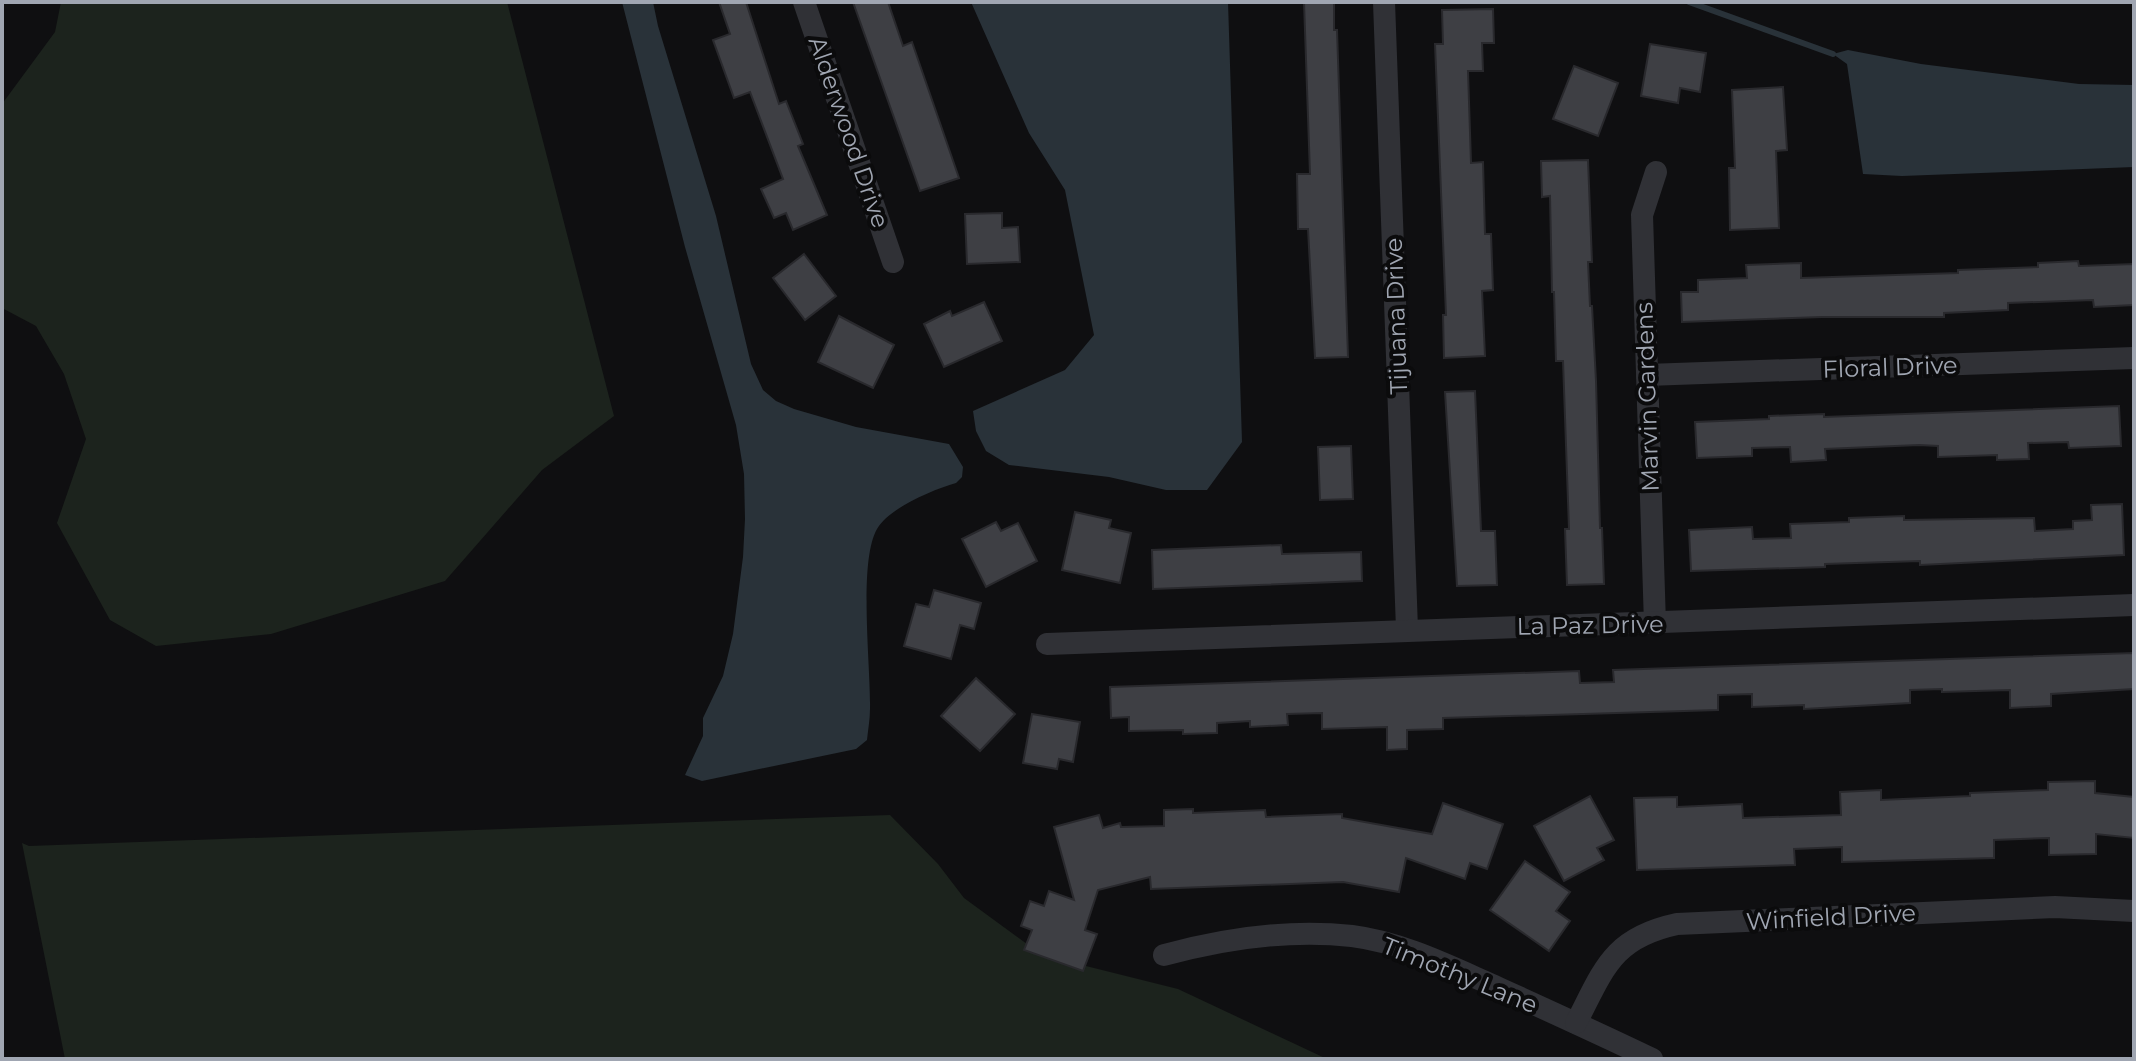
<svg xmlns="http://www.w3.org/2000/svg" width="2136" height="1061" font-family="Montserrat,sans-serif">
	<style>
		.green { fill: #1c231d }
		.water { fill: #293239 }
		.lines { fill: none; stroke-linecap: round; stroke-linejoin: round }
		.stream { stroke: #293239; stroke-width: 6 }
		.building { fill: #3e3f44; stroke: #29292d; stroke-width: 2 }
		.street { stroke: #303136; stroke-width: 22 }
		.labels { text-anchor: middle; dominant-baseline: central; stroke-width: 8; stroke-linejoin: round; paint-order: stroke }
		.street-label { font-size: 24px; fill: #a0a6b2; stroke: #0b0b0c }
	</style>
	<rect width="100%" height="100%" fill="#0f0f11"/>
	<g class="green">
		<path d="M 61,2 L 507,2 L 614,416 L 542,470 L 445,581 L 271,634 L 156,646 L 110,620 L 57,523 L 86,439 L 64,374 L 36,326 L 2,308 L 2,104 L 55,32 Z"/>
		<path d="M 890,815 L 938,864 L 964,898 L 1042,955 L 1178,989 L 1327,1059 L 65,1059 L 22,843 L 29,846 Z"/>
	</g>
	<g class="water">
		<path d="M 622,2 L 653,2 L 658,26 L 716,216 L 751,364 L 763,390 L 776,401 L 794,409 L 856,427 L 949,444 L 963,467 L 962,477 L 956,483 C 932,490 889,508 877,529 C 858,562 871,668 870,709 C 870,719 868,730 867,740 L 856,749 L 702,781 L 685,775 L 703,736 L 703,718 L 723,676 L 733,634 L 743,557 L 745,519 L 744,474 L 736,425 L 685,247 Z"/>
		<path d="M 971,2 L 1228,2 L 1242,442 L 1207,490 L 1166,490 L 1109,477 L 1009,465 L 986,451 L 976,431 L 973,411 L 1065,370 L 1094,335 L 1065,190 L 1029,133 Z"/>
		<path d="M 1848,50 L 1921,64 L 2079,84 L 2134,85 L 2134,167 L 1902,176 L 1863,174 L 1847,64 L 1833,54 Z"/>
	</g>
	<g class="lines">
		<path class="stream" d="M 1689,2 L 1833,54"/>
	</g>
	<g class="building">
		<path d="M 719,2 L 746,2 L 779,104 L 786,101 L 803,144 L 798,146 L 827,215 L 793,230 L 786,213 L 774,218 L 761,189 L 783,179 L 750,92 L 734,98 L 713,40 L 730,34 Z"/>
		<path d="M 853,2 L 888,2 L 903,46 L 912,42 L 959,178 L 920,191 Z"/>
		<path d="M 1304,2 L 1334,2 L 1334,30 L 1337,30 L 1348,357 L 1315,358 L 1308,229 L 1298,229 L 1297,174 L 1310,174 Z"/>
		<path d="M 1493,9 L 1494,43 L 1482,43 L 1483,71 L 1468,71 L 1471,163 L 1483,162 L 1485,234 L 1491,234 L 1493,290 L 1482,291 L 1485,356 L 1444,358 L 1443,315 L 1446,315 L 1435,44 L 1443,44 L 1442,10 Z"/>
		<path d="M 1650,44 L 1706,53 L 1700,92 L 1680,88 L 1678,103 L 1641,96 Z"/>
		<path d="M 1574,66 L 1618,83 L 1598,136 L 1553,119 Z"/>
		<path d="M 1783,87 L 1787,150 L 1776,151 L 1779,228 L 1730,230 L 1729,168 L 1735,168 L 1732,90 Z"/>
		<path d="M 1588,160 L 1592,262 L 1588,262 L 1590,306 L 1592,306 L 1596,381 L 1600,528 L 1602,528 L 1604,584 L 1567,585 L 1565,529 L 1569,529 L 1563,361 L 1556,361 L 1554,292 L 1552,292 L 1550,196 L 1542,197 L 1541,161 Z"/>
		<path d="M 1002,213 L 1002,228 L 1018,227 L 1020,262 L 967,264 L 965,214 Z"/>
		<path d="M 804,254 L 836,296 L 805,320 L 773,278 Z"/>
		<path d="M 2078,261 L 2079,266 L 2134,264 L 2134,305 L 2094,307 L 2093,300 L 2008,303 L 2008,310 L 1944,313 L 1944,317 L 1822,317 L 1682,322 L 1681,292 L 1698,292 L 1698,280 L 1747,278 L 1746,265 L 1801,263 L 1801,278 L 1958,273 L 1958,270 L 2038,267 L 2038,263 Z"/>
		<path d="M 984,302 L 1002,341 L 944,367 L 924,324 L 950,311 L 952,316 Z"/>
		<path d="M 839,316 L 894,345 L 873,388 L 818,362 Z"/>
		<path d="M 1475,391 L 1481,531 L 1495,531 L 1497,585 L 1457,586 L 1445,392 Z"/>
		<path d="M 2119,406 L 2121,446 L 2069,448 L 2068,442 L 2028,443 L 2029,459 L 1997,460 L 1997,455 L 1938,457 L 1938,446 L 1919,445 L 1825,449 L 1826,460 L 1791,462 L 1790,447 L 1752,448 L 1752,456 L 1697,458 L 1695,422 L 1769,419 L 1769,416 L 1824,414 L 1824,417 Z"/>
		<path d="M 1351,446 L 1353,499 L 1320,500 L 1318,447 Z"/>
		<path d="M 2122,504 L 2124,555 L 1920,565 L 1920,561 L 1825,564 L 1825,567 L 1691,571 L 1689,530 L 1752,527 L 1753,539 L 1791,538 L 1790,524 L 1849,522 L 1849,518 L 1904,516 L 1904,520 L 2034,518 L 2035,531 L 2073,529 L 2073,521 L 2092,520 L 2091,505 Z"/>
		<path d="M 1075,512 L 1111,520 L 1109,528 L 1131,533 L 1120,583 L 1062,570 Z"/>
		<path d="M 996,522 L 1001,531 L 1018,523 L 1037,561 L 986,587 L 962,539 Z"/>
		<path d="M 1281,545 L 1282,554 L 1361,552 L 1362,581 L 1153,589 L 1152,550 Z"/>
		<path d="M 934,590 L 981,603 L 974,629 L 960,625 L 951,659 L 904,646 L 916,604 L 929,607 Z"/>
		<path d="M 2134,653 L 2134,689 L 2051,694 L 2051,706 L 2010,708 L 2010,690 L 1942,692 L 1942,689 L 1910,690 L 1910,703 L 1804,709 L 1804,705 L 1752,707 L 1752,694 L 1718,695 L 1718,710 L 1443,718 L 1443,729 L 1407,730 L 1407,749 L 1387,750 L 1387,727 L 1322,729 L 1322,713 L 1287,714 L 1288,725 L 1250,727 L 1250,721 L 1217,723 L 1217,733 L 1183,734 L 1183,730 L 1129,731 L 1129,717 L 1111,718 L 1110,687 L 1579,671 L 1580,683 L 1614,682 L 1613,670 Z"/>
		<path d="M 976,678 L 1015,714 L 980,751 L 941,716 Z"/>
		<path d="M 1032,714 L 1080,722 L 1073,762 L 1059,759 L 1057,769 L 1023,763 Z"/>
		<path d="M 2095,781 L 2095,793 L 2134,797 L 2134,838 L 2096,834 L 2096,854 L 2049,855 L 2049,838 L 1994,840 L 1994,858 L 1842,862 L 1842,847 L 1794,849 L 1795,865 L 1637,870 L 1634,798 L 1677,797 L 1677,807 L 1742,804 L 1743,818 L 1841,815 L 1840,792 L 1881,790 L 1881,800 L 1970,796 L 1970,793 L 2048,790 L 2048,782 Z"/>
		<path d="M 1590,796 L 1614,840 L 1597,848 L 1604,860 L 1564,881 L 1534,826 Z"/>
		<path d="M 1443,803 L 1503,824 L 1487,869 L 1470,863 L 1465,879 L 1406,858 L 1399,892 L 1343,882 L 1151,889 L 1150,877 L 1098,890 L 1085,930 L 1097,934 L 1083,971 L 1024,950 L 1032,930 L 1021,926 L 1030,901 L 1044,906 L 1049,891 L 1074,900 L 1054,827 L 1099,815 L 1103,828 L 1120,823 L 1121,827 L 1164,826 L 1164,810 L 1193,809 L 1193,813 L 1265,810 L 1266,817 L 1342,814 L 1342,818 L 1432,834 Z"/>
		<path d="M 1525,861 L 1570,892 L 1556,911 L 1570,921 L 1549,951 L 1490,910 Z"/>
	</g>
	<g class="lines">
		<g class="street">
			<path d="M 804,2 L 893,262"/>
			<path d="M 1384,2 L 1407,629"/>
			<path d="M 1647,375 L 2134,358"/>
			<path d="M 1655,624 L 1642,215 L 1656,172"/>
			<path d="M 1047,644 L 2134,605"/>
			<path d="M 1164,955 C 1223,939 1290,929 1352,936 C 1400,942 1447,965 1490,984 C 1545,1009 1598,1033 1652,1059"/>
			<path d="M 1576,1023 C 1604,969 1612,938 1677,924 L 2055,907 L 2134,911"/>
		</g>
	</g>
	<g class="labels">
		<g class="street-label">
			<text transform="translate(849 132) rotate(71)">Alderwood Drive</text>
			<text transform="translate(1396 316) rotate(-92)">Tijuana Drive</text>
			<text transform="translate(1890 367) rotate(-2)">Floral Drive</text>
			<text transform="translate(1647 397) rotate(-92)">Marvin Gardens</text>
			<text transform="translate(1590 625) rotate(-1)">La Paz Drive</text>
			<text transform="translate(1831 917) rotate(-3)">Winfield Drive</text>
			<text transform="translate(1460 975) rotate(22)">Timothy Lane</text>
		</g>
	</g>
	<rect width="2136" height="1061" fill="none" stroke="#a0a6b2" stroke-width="8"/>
</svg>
